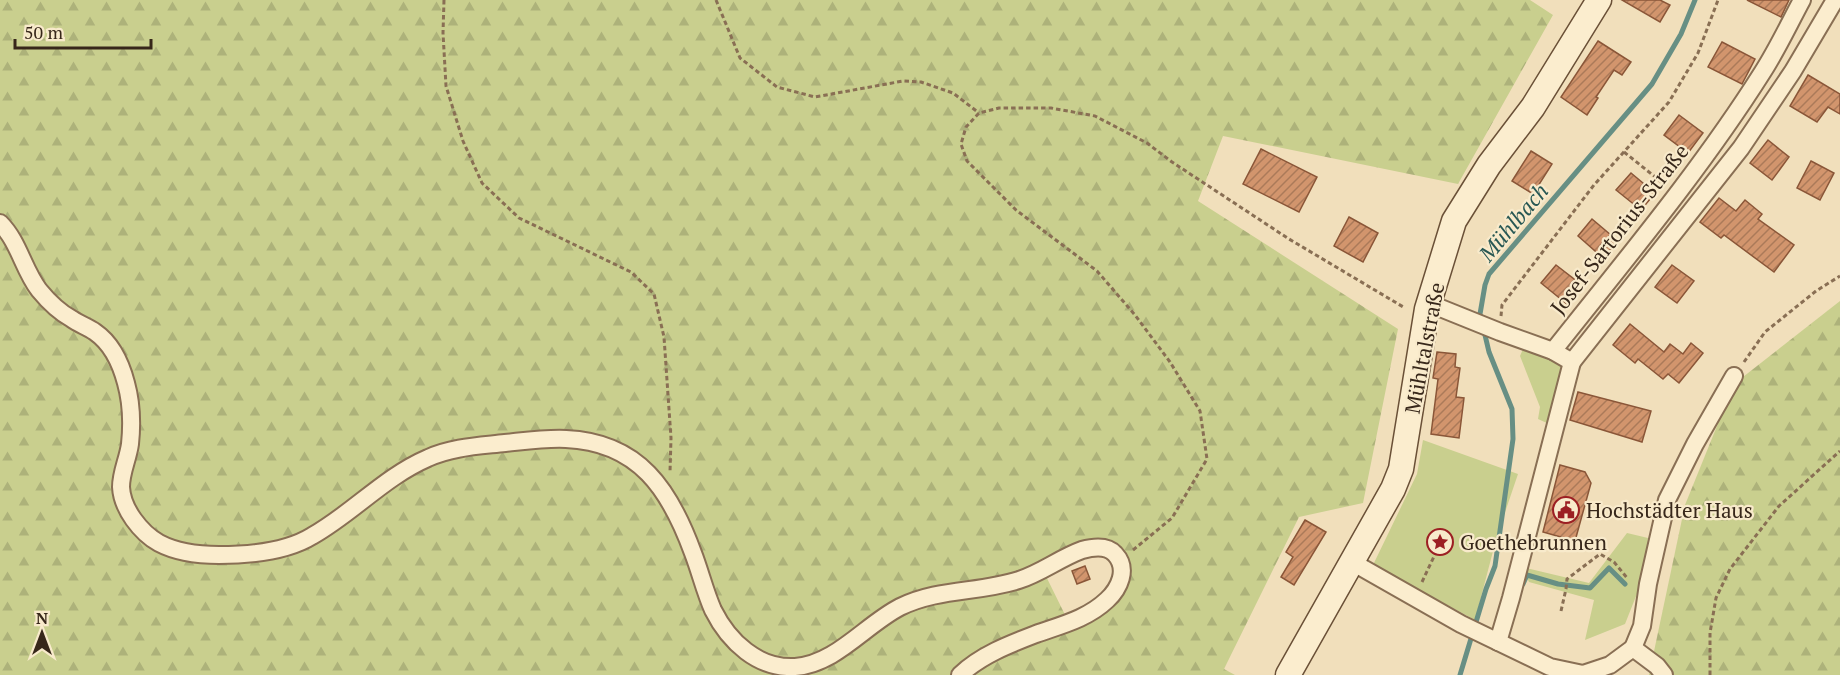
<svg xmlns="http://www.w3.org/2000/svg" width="1840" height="675" font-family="'PT Serif',serif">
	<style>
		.green { fill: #c9cf8e }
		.forest { fill: url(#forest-firs); fill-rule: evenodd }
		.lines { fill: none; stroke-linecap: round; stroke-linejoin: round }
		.stream { stroke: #678f84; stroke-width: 5 }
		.building { fill: url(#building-hatch); stroke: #8a5638; stroke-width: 1.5 }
		.street-casing { stroke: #896f54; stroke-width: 20 }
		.secondary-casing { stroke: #6a5037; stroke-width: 27 }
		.path { stroke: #896f54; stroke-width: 3; stroke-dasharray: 4.5 3; stroke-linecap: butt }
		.street { stroke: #fbedce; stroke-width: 16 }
		.secondary { stroke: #fbedce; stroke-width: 24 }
		.labels { text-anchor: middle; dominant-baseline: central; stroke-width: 4.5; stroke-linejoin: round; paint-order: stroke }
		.street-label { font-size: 21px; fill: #37271a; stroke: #f8eacb }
		.poi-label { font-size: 21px; fill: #37271a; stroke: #f8eacb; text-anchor: start }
		.water-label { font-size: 22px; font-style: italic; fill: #285854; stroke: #f8eacb }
	</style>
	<defs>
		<pattern id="forest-firs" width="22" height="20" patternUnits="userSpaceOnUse" patternTransform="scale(1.5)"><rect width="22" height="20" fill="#c9cf8e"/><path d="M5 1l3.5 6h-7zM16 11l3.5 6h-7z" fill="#adb27a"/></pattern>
		<pattern id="building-hatch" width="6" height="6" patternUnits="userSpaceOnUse" patternTransform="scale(1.5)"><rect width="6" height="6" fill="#d2956d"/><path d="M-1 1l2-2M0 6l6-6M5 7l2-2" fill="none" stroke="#ab7a59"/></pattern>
	</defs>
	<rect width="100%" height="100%" fill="#f1dfbb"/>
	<g class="green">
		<path d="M 1523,349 L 1560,361 L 1566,368 L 1549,424 L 1538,419 L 1540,407 L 1520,356 Z"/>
		<path d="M 1423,440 L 1518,474 L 1497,536 L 1475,620 L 1373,565 L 1417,474 Z"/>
		<path d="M 1627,533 L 1648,538 L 1644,576 L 1625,624 L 1585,640 L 1594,600 L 1529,582 L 1522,567 L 1589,583 Z"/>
	</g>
	<g class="forest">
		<path d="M 0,0 L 1530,0 L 1553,15 L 1458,184 L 1223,136 L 1198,201 L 1398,329 L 1363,503 L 1299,517 L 1224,669 L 1235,675 L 0,675 ZM 1103,539 C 1116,542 1126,550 1129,563 C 1137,599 1099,617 1072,629 L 1039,562 L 1080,542 Z"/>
		<path d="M 1840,301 L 1840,675 L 1649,675 L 1685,505 L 1734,384 Z"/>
	</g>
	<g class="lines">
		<g class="stream">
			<path d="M 1523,584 L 1527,575 L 1558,584 L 1590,588 L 1609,568 L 1625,584"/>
			<path d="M 1460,675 L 1486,589 L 1495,566 L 1513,439 L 1512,409 L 1489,352 L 1480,314 L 1485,285 L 1489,274 L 1652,84 L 1681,34 L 1695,0"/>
		</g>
	</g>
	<g class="building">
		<path d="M 1622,0 L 1660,0 L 1670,5 L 1660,22 Z"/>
		<path d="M 1747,0 L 1789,0 L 1781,17 Z"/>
		<path d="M 1598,41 L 1631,62 L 1622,75 L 1614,70 L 1596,97 L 1598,98 L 1587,115 L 1561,97 Z"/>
		<path d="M 1722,42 L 1755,59 L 1742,84 L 1708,67 Z"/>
		<path d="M 1808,75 L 1840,94 L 1840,114 L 1828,107 L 1817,122 L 1790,106 Z"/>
		<path d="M 1679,115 L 1703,133 L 1688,153 L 1664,135 Z"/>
		<path d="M 1768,140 L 1789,157 L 1772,180 L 1750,163 Z"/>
		<path d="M 1261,149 L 1317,177 L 1299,212 L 1243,184 Z"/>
		<path d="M 1531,151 L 1552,164 L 1533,194 L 1512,181 Z"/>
		<path d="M 1811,161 L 1834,173 L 1820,200 L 1797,188 Z"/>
		<path d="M 1631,173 L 1655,193 L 1641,210 L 1616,190 Z"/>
		<path d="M 1719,198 L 1736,211 L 1745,200 L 1762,214 L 1758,219 L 1794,245 L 1774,272 L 1724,235 L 1721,238 L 1700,222 Z"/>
		<path d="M 1349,217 L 1378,233 L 1363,262 L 1334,246 Z"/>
		<path d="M 1592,219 L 1618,241 L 1603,258 L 1578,236 Z"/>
		<path d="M 1556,265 L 1583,286 L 1568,305 L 1541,283 Z"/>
		<path d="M 1672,265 L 1694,281 L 1677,303 L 1655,287 Z"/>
		<path d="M 1630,324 L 1664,352 L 1670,344 L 1683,354 L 1691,343 L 1703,353 L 1679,383 L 1668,374 L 1663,379 L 1638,359 L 1635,363 L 1613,345 Z"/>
		<path d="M 1437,352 L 1456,354 L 1455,367 L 1460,368 L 1456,397 L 1464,398 L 1459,438 L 1431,434 L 1438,379 L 1433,378 Z"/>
		<path d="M 1578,392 L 1651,411 L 1642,442 L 1570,420 Z"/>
		<path d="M 1560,465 L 1585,472 L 1591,483 L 1575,541 L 1543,532 Z"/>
		<path d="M 1305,520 L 1326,532 L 1294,585 L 1281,577 L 1293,557 L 1286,552 Z"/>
		<path d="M 1085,566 L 1090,579 L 1077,584 L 1072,571 Z"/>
	</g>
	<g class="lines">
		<defs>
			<g id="street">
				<path d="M 0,223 C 19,242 23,269 39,290 C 48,301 59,312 72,319 C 79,324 88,327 95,332 C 111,343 121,364 126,383 C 131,401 132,425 130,444 C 128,459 121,472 121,487 C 122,509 141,533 159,543 C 176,552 199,555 219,555 C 249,555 286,552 312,536 C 353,513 384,477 428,458 C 452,447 479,446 505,443 C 525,441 546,438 566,439 C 639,442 670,490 693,553 C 700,571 705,592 713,610 C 729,642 758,669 795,667 C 836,664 865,625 900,607 C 939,588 979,593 1019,580 C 1041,573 1060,558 1082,550 C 1093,547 1107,545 1115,554 C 1129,569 1119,589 1107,600 C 1087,619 1061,625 1036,634 C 1010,644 981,655 960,675"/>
				<path d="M 1428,303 L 1500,332 L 1553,351 L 1572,362 L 1511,598 L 1498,642"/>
				<path d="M 1553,351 C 1625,260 1700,171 1762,73 C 1777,50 1789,24 1802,0"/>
				<path d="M 1572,362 L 1741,148 L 1793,71 L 1835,0"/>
				<path d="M 1352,562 L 1461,624 L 1550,667 L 1583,674 L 1610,665 L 1633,648 L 1657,666 L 1664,675"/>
				<path d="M 1633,648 L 1642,626 L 1648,584 L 1667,500 L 1695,444 L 1734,376"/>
			</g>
			<path id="secondary" d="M 1288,675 L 1393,489 L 1401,469 L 1427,309 L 1454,221 L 1489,165 L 1533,107 L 1599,0"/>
		</defs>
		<use href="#street" class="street-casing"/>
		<use href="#secondary" class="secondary-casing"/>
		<g class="path">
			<path d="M 444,0 L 443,33 L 446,86 L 463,141 L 482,183 L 519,218 L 631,272 L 654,294 L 664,337 L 671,438 L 670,472"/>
			<path d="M 716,0 L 740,58 L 777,87 L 815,97 L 903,81 L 921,82 L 953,93 L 979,113"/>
			<path d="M 1624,152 L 1664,184"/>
			<path d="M 1501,316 L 1502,305 L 1594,185 L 1669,102 L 1698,53 L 1718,0"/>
			<path d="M 1744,362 L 1765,332 L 1816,291 L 1840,276"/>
			<path d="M 1133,550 L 1172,518 L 1207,459 L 1200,411 L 1170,362 L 1135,315 L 1097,271 L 1016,210 L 967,161 L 961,144 L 966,127 L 979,113 L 999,108 L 1051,108 L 1095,116 L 1147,143 L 1172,162 L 1289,239 L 1405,308"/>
			<path d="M 1422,582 L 1437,550"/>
			<path d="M 1561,611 L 1566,589 L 1567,579 L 1600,554 L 1614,562 L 1628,579"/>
			<path d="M 1710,675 L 1710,633 L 1716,598 L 1730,569 L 1779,506 L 1840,451"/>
		</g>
		<use href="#street" class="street"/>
		<use href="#secondary" class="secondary"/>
	</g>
	<defs>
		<symbol id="civic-ring" viewBox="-11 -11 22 22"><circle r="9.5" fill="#f8eacb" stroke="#9c1f23" stroke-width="1.5"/><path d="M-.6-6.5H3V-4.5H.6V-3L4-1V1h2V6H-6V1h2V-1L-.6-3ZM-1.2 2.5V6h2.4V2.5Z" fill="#9c1f23"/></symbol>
		<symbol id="sight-ring" viewBox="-11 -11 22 22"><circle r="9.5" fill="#f8eacb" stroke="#9c1f23" stroke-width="1.5"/><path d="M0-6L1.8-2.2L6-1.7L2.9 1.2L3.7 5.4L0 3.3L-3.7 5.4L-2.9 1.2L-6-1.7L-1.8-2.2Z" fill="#9c1f23"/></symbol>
	</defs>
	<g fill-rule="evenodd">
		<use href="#civic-ring" x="1551" y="495" width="30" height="30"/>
		<use href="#sight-ring" x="1425" y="527" width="30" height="30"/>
	</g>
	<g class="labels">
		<g class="street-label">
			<text transform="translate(1619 229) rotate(-52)">Josef-Sartorius-Straße</text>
			<text transform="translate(1424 348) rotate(-79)">Mühltalstraße</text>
		</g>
		<g class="poi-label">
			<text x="1586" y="510">Hochstädter Haus</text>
			<text x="1460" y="542">Goethebrunnen</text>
		</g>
		<g class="water-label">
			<text transform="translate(1513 222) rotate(-50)">Mühlbach</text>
		</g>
	</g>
	<g transform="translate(42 633)" stroke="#f8eacb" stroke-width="4.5" paint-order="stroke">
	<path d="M0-4.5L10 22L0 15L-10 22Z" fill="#37271a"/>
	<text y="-9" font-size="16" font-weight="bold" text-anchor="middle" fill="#37271a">N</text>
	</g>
	<path d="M15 39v9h136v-9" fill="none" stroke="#37271a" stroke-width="3"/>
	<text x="24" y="39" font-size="18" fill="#37271a" stroke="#f8eacb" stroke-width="4.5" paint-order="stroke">50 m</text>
</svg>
